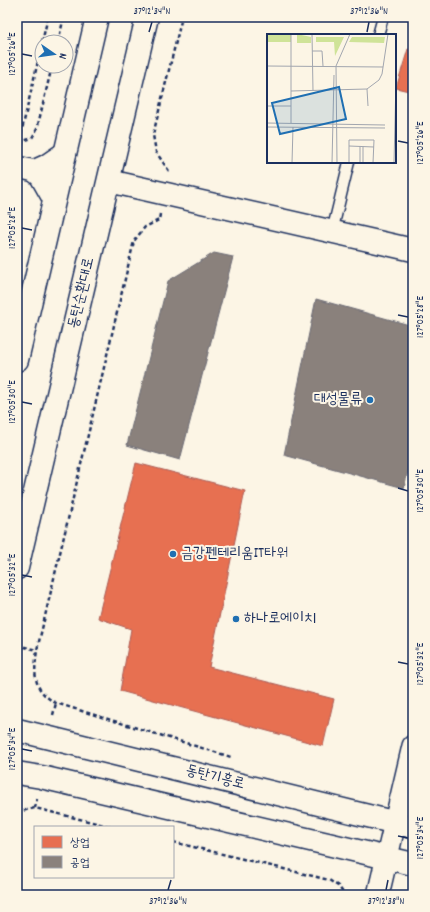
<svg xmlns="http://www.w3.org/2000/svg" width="430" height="912" font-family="Dekko,'Poor Story',sans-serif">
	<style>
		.shops { fill: #e76f51; stroke: #aa5c55 }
		.industry { fill: #8a817c; stroke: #696873 }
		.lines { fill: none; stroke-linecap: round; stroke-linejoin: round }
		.lane-casing { stroke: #1b2f5e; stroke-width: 13 }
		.street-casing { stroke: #1b2f5e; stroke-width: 24 }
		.secondary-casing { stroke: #1b2f5e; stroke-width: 25 }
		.primary-casing { stroke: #1b2f5e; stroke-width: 25 }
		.path { stroke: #1b2f5e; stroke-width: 2.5; stroke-dasharray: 4 3; stroke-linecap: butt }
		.lane { stroke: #fcf5e5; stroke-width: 10 }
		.street { stroke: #fcf5e5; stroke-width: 21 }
		.secondary { stroke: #fcf5e5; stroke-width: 22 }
		.primary { stroke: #fcf5e5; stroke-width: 22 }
		.ticks { fill: none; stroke: #1b2f5e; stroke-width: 1.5 }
		.poi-dot { fill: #1f6fb2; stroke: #fcf5e5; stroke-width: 1.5 }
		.labels { text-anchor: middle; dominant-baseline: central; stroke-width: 4; stroke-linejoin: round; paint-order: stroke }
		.street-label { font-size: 15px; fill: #1b2f5e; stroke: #fcf5e5 }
		.poi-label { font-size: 15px; fill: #1b2f5e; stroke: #fcf5e5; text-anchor: start }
		.inset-road { fill: none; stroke: #a2a6af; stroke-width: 1 }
		.view { fill: #1f6fb2; fill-opacity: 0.15; stroke: #1f6fb2; stroke-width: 2 }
		.inset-edge { fill: none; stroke: #1b2f5e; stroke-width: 2 }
		.neatline { fill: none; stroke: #1b2f5e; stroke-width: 1.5 }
		.ticks-label { font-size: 10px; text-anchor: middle; fill: #1b2f5e }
	</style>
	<rect width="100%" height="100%" fill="#fcf5e5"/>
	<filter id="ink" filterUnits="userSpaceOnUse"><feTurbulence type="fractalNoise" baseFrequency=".025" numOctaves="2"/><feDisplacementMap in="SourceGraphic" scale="8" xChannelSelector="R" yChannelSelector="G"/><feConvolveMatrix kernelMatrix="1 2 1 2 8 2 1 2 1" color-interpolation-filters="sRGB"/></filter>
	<g filter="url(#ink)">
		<g class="shops">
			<path d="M 408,49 L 413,50 L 413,92 L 396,88 Z"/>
			<path d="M 136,463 L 245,491 L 209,667 L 334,699 L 323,746 L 120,691 L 131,629 L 98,618 Z"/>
		</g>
		<g class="industry">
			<path d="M 214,253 L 233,257 L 180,460 L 127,445 L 168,281 Z"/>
			<path d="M 316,299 L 413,326 L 413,449 L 404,488 L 284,455 Z"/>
		</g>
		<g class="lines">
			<defs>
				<g id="lane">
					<path d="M 378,35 L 383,17"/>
					<path d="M 332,232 L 349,162"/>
				</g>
				<g id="street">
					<path d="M 17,167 L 35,171"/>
					<path d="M 378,895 L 413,746"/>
				</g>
				<g id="secondary">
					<path d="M 109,181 L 413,250"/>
					<path d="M 54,199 L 41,176 L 35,171 L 46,166 L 65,153"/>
					<path d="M 17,360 L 97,17"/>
					<path d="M 17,568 L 147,17"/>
				</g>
				<g id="primary">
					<path d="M 17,730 L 413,827"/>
					<path d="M 17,773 L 41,777 L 413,864"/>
				</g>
			</defs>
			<use href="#lane" class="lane-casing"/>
			<use href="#street" class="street-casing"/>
			<use href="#secondary" class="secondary-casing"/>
			<use href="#primary" class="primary-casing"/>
			<g class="path">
				<path d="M 42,42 L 48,17"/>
				<path d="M 58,42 L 64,17"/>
				<path d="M 23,141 L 21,134 L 42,44"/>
				<path d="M 22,145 L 23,141 L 32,138 L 37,129 L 52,66"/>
				<path d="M 169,171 L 156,152 L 153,135 L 182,17"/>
				<path d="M 160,214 L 159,220 L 145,227 L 134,241 L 37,650 C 34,674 32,690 56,703 L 231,757"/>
				<path d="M 17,645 L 37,650"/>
				<path d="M 53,715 L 56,703"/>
				<path d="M 35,808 L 37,799"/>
				<path d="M 17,812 L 35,808 L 112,827"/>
				<path d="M 173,842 L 329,880 L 338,886 L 345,895"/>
			</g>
			<use href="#lane" class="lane"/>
			<use href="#street" class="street"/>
			<use href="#secondary" class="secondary"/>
			<use href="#primary" class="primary"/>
		</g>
	</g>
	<path class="ticks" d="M 149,32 L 152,22M 367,32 L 369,22M 22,54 L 32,56M 398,141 L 408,143M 22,228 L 32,230M 398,315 L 408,317M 22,402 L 32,404M 398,488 L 408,491M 22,575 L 32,577M 398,662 L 408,664M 22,749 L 32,751M 398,836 L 408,838M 168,890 L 171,880M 386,890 L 388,880"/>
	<g class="poi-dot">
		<circle cx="370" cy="400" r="4"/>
		<circle cx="173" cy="554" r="4"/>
		<circle cx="236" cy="619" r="4"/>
	</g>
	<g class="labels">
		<g class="street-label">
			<text transform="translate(82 293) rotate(-77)">동탄순환대로</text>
			<text transform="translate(215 778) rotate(14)">동탄기흥로</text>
		</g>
		<g class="poi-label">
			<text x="362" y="400" text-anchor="end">대성물류</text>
			<text x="181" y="554">금강펜테리움IT타워</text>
			<text x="244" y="619">하나로에이치</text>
		</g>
	</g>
	<g transform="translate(267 34)">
		<rect width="129" height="129" fill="#fcf5e5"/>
		<path d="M 0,0 L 24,0 L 24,8 L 0,8 ZM 30,0 L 44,3 L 44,9 L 30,9 ZM 49,3 L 77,3 L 68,22 L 67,8 L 49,8 ZM 85,3 L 118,3 L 117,9 L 82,8 Z" fill="#cfe398"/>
		<path class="inset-road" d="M 24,0 L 24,89M 45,0 L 46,57M 45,17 L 55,17 L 56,32M 0,32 L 116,33M 100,55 L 101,72M 24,57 L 100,55 L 112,46 L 115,40 L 121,0M 0,72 L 24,72M 0,89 L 118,91M 0,93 L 118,94M 82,112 L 107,113M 93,112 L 93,129M 25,129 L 26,93M 65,129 L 67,41M 70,129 L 69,32 L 83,0M 82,129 L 82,106 L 107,106 L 106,129M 96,129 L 96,112M 127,129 L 129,46"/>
		<path class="view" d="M 72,53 L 79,85 L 13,100 L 5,69 Z"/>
		<rect width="129" height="129" class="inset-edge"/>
	</g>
	<rect width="430" height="912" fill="none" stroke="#fcf5e5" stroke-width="44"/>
	<rect x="34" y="826" width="140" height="52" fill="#fcf5e5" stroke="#a2a6af"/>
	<rect x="42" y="836" width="20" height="12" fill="#e76f51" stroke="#a2a6af"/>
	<text x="70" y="846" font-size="12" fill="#1b2f5e">상업</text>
	<rect x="42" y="856" width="20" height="12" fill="#8a817c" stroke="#a2a6af"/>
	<text x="70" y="866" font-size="12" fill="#1b2f5e">공업</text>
	<g transform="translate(54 54) rotate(103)"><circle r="19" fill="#fcf5e5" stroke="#a2a6af"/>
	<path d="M0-3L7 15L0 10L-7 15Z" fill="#1f6fb2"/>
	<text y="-6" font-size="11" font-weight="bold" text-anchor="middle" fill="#1b2f5e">N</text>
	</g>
	<rect x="22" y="22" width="386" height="868" class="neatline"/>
	<g class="ticks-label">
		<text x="152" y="14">37°12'34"N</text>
		<text x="369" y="14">37°12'36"N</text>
		<text transform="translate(11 54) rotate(-90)" y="4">127°05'26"E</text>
		<text transform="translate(419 143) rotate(-90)" y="4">127°05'26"E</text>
		<text transform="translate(11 228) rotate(-90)" y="4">127°05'28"E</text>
		<text transform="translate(419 317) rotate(-90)" y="4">127°05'28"E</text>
		<text transform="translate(11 402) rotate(-90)" y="4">127°05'30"E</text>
		<text transform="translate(419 491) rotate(-90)" y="4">127°05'30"E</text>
		<text transform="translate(11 575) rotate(-90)" y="4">127°05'32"E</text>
		<text transform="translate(419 664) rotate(-90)" y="4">127°05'32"E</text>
		<text transform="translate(11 749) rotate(-90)" y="4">127°05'34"E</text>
		<text transform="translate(419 838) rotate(-90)" y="4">127°05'34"E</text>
		<text x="168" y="904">37°12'36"N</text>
		<text x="386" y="904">37°12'38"N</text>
	</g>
</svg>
